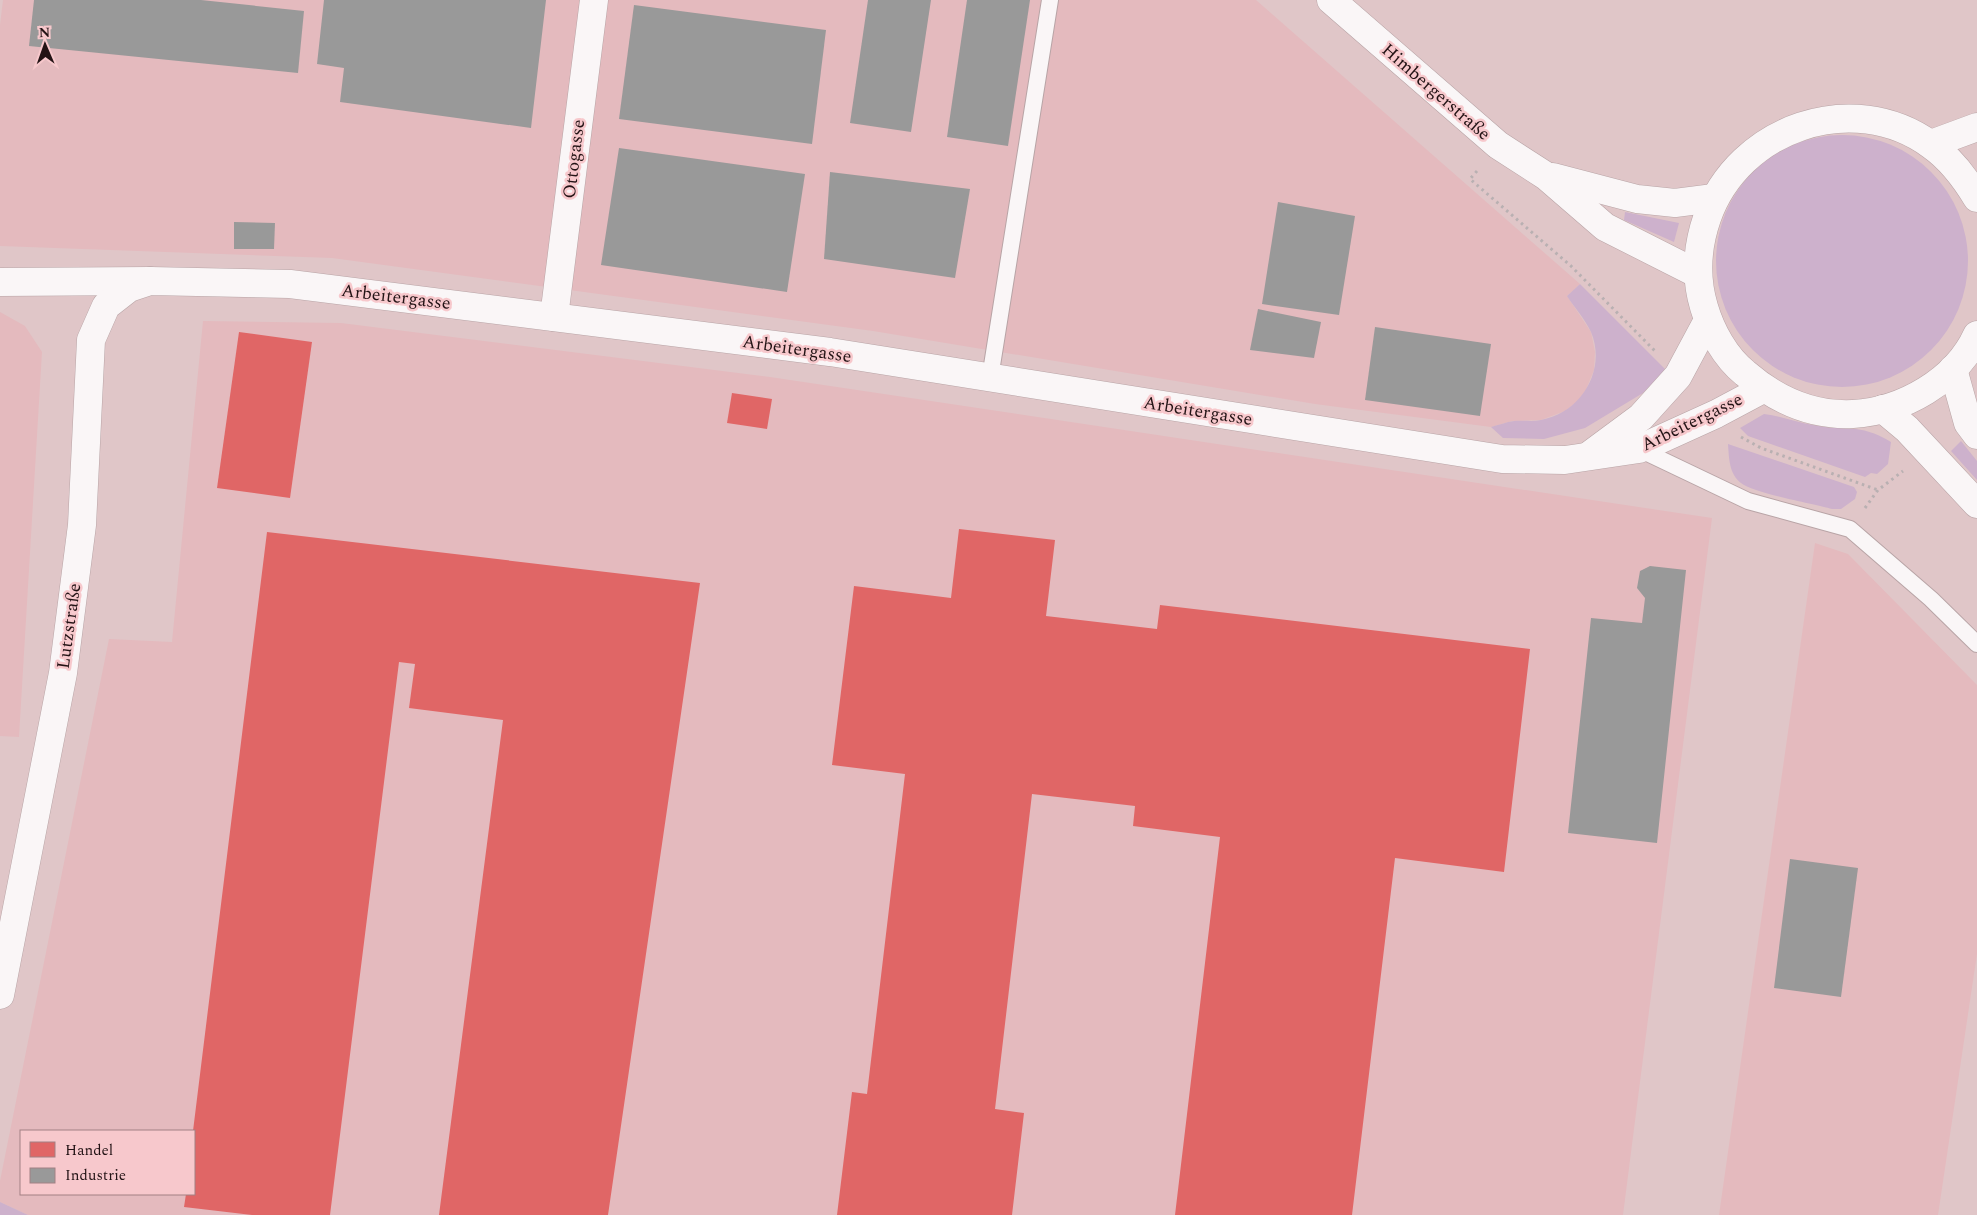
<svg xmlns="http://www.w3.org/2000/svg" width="1977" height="1215" font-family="Spectral,serif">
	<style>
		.built { fill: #e4babe; fill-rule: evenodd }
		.green { fill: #cdb1cc }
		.shops { fill: #e06666 }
		.industry { fill: #999 }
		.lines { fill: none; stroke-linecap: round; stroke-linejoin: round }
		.service-casing { stroke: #b8a4a6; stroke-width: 18 }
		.minor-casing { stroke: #b8a4a6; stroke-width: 29 }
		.tertiary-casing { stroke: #b8a4a6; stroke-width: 29 }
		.motorway-casing { stroke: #b8a4a6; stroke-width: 29 }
		.path { stroke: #b9b0b2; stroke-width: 3; stroke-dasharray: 2.5 4; stroke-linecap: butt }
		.service { stroke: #faf6f7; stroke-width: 16 }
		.minor { stroke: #faf6f7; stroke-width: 28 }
		.tertiary { stroke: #faf6f7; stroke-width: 28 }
		.motorway { stroke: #faf6f7; stroke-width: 28 }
		.labels { text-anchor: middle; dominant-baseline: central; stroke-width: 5; stroke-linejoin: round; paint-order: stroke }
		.street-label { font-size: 18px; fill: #231315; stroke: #f7c8cc }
	</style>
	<rect width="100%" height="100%" fill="#e0c6c8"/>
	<g class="built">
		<path d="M 3,0 L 1256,0 L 1580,284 L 1567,296 L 1591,332 L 1595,352 L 1594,370 L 1583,397 L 1565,411 L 1541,420 L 1512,421 L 1491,427 L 1315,404 L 873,331 L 332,258 L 0,246 L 0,25 Z"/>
		<path d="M 0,312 L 25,326 L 42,352 L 19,737 L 0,736 Z"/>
		<path d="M 203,321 L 341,323 L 770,377 L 1712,518 L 1623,1215 L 28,1215 L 0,1202 L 0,1181 L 109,639 L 172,642 ZM 21,1131 L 194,1131 L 194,1194 L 21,1194 Z"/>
		<path d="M 1815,543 L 1848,554 L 1977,685 L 1977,954 L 1938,1215 L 1719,1215 Z"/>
	</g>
	<g class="green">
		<circle cx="1842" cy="261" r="126"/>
		<path d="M 1625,212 L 1679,223 L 1674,242 L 1624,220 Z"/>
		<path d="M 1580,284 L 1666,370 L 1643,393 L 1585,428 L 1544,439 L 1503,438 L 1491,427 C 1499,425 1506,422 1514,421 C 1523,420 1532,422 1541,420 C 1581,413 1607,370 1591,332 C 1585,319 1574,307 1567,296 Z"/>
		<path d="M 1764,414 C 1781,416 1796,422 1813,425 C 1845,432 1858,422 1891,442 L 1888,464 L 1877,474 L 1871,473 L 1865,477 L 1748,436 L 1740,428 Z"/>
		<path d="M 1961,441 L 1977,461 L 1977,480 L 1951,451 Z"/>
		<path d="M 1728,444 L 1854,487 L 1857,492 L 1855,499 L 1841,509 L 1832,509 C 1814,504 1753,493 1741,483 C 1729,474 1729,458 1728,444 Z"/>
		<path d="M 0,1202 L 28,1215 L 0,1215 Z"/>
	</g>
	<g class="shops">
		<path d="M 239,332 L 312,342 L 290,498 L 217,488 Z"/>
		<path d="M 732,393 L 772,399 L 767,429 L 727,423 Z"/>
		<path d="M 959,529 L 1055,540 L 1046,616 L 1157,629 L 1160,605 L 1530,649 L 1504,872 L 1395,858 L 1352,1215 L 1175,1215 L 1220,837 L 1133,826 L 1135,806 L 1032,794 L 995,1109 L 1024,1113 L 1012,1215 L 837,1215 L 852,1092 L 867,1094 L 905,774 L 832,765 L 854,586 L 951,598 Z"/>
		<path d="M 267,532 L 700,583 L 608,1215 L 439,1215 L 503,720 L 409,708 L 415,664 L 399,662 L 330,1215 L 252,1215 L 184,1207 L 186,1194 L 194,1194 L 193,1131 Z"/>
	</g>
	<g class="industry">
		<path d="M 34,0 L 201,0 L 304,11 L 298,73 L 29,46 Z"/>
		<path d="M 324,0 L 546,0 L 531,128 L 340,102 L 344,68 L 317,64 Z"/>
		<path d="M 868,0 L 931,0 L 911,132 L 850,123 Z"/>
		<path d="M 967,0 L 1030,0 L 1008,146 L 947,137 Z"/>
		<path d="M 634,5 L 826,30 L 812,144 L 619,119 Z"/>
		<path d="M 619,148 L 805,174 L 787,292 L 601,265 Z"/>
		<path d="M 830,172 L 970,189 L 955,278 L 824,259 Z"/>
		<path d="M 1278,202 L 1355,216 L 1339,315 L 1262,304 Z"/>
		<path d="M 234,222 L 275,223 L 274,249 L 234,249 Z"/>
		<path d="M 1258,309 L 1321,322 L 1314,358 L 1250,350 Z"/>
		<path d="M 1375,327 L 1491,344 L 1480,416 L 1365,400 Z"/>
		<path d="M 1650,566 L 1686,570 L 1657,843 L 1568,833 L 1591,618 L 1642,623 L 1645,598 L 1637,588 L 1640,571 Z"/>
		<path d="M 1790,859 L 1858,868 L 1841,997 L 1774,988 Z"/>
	</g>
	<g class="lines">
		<defs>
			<g id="service">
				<path d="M 990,378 L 1050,0"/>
				<path d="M 1639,449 L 1748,501 L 1850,529 L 1931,599 L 1977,644"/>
			</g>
			<g id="minor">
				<path d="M 0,282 L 150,281"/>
				<path d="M 554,317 L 594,0"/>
			</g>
			<g id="tertiary">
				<path d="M 1331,0 L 1498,145 L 1546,176 L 1605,227 L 1698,274"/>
				<path d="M 1553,177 L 1637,199 L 1675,203 L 1714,198"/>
				<path d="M 1977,198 C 1965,178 1951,159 1931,145 C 1853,88 1738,128 1707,218 C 1697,247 1695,277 1704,307 C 1711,331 1725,357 1745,373 C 1775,399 1812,416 1853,414 C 1903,411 1956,381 1977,335"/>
				<path d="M 1953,369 L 1968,423 L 1977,435"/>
				<path d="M 1883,409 L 1907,429 L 1977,504"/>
				<path d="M 1591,454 L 1641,417 L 1678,376 L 1708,320"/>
				<path d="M 0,995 L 63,673 L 82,525 L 91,340 L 106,306 L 129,288 L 150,281 L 290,284 L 830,352 L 1502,459 L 1565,460 L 1639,449 L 1716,414 L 1763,389"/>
			</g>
			<path id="motorway" d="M 1931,144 L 1977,127"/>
		</defs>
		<use href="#service" class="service-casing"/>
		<use href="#minor" class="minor-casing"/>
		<use href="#tertiary" class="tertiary-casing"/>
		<use href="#motorway" class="motorway-casing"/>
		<g class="path">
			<path d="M 1477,171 L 1470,179 L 1571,266 L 1655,351"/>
			<path d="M 1741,437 L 1761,448 L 1878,490"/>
			<path d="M 1865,508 L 1878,490 L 1903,471"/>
		</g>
		<use href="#service" class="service"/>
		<use href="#minor" class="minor"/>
		<use href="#tertiary" class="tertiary"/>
		<use href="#motorway" class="motorway"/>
	</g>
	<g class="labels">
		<g class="street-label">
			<text transform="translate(1436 92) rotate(41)">Himbergerstraße</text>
			<text transform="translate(574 159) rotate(-83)">Ottogasse</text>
			<text transform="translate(396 297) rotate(7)">Arbeitergasse</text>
			<text transform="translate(797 349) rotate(8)">Arbeitergasse</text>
			<text transform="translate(1198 411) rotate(9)">Arbeitergasse</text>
			<text transform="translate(1692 422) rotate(-26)">Arbeitergasse</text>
			<text transform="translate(69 626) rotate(-82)">Lutzstraße</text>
		</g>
	</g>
	<rect x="20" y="1130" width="175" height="65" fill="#f7c8cc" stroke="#a28083"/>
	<rect x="30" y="1142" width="25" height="15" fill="#e06666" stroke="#a28083"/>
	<text x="65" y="1155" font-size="15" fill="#231315">Handel</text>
	<rect x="30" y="1168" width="25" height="15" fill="#999999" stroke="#a28083"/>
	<text x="65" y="1180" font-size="15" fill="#231315">Industrie</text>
	<g transform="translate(45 45) rotate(358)" stroke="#f7c8cc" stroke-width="4" paint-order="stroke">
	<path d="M0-4L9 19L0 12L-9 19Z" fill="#231315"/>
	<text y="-8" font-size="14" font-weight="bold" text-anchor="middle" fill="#231315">N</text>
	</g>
</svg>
